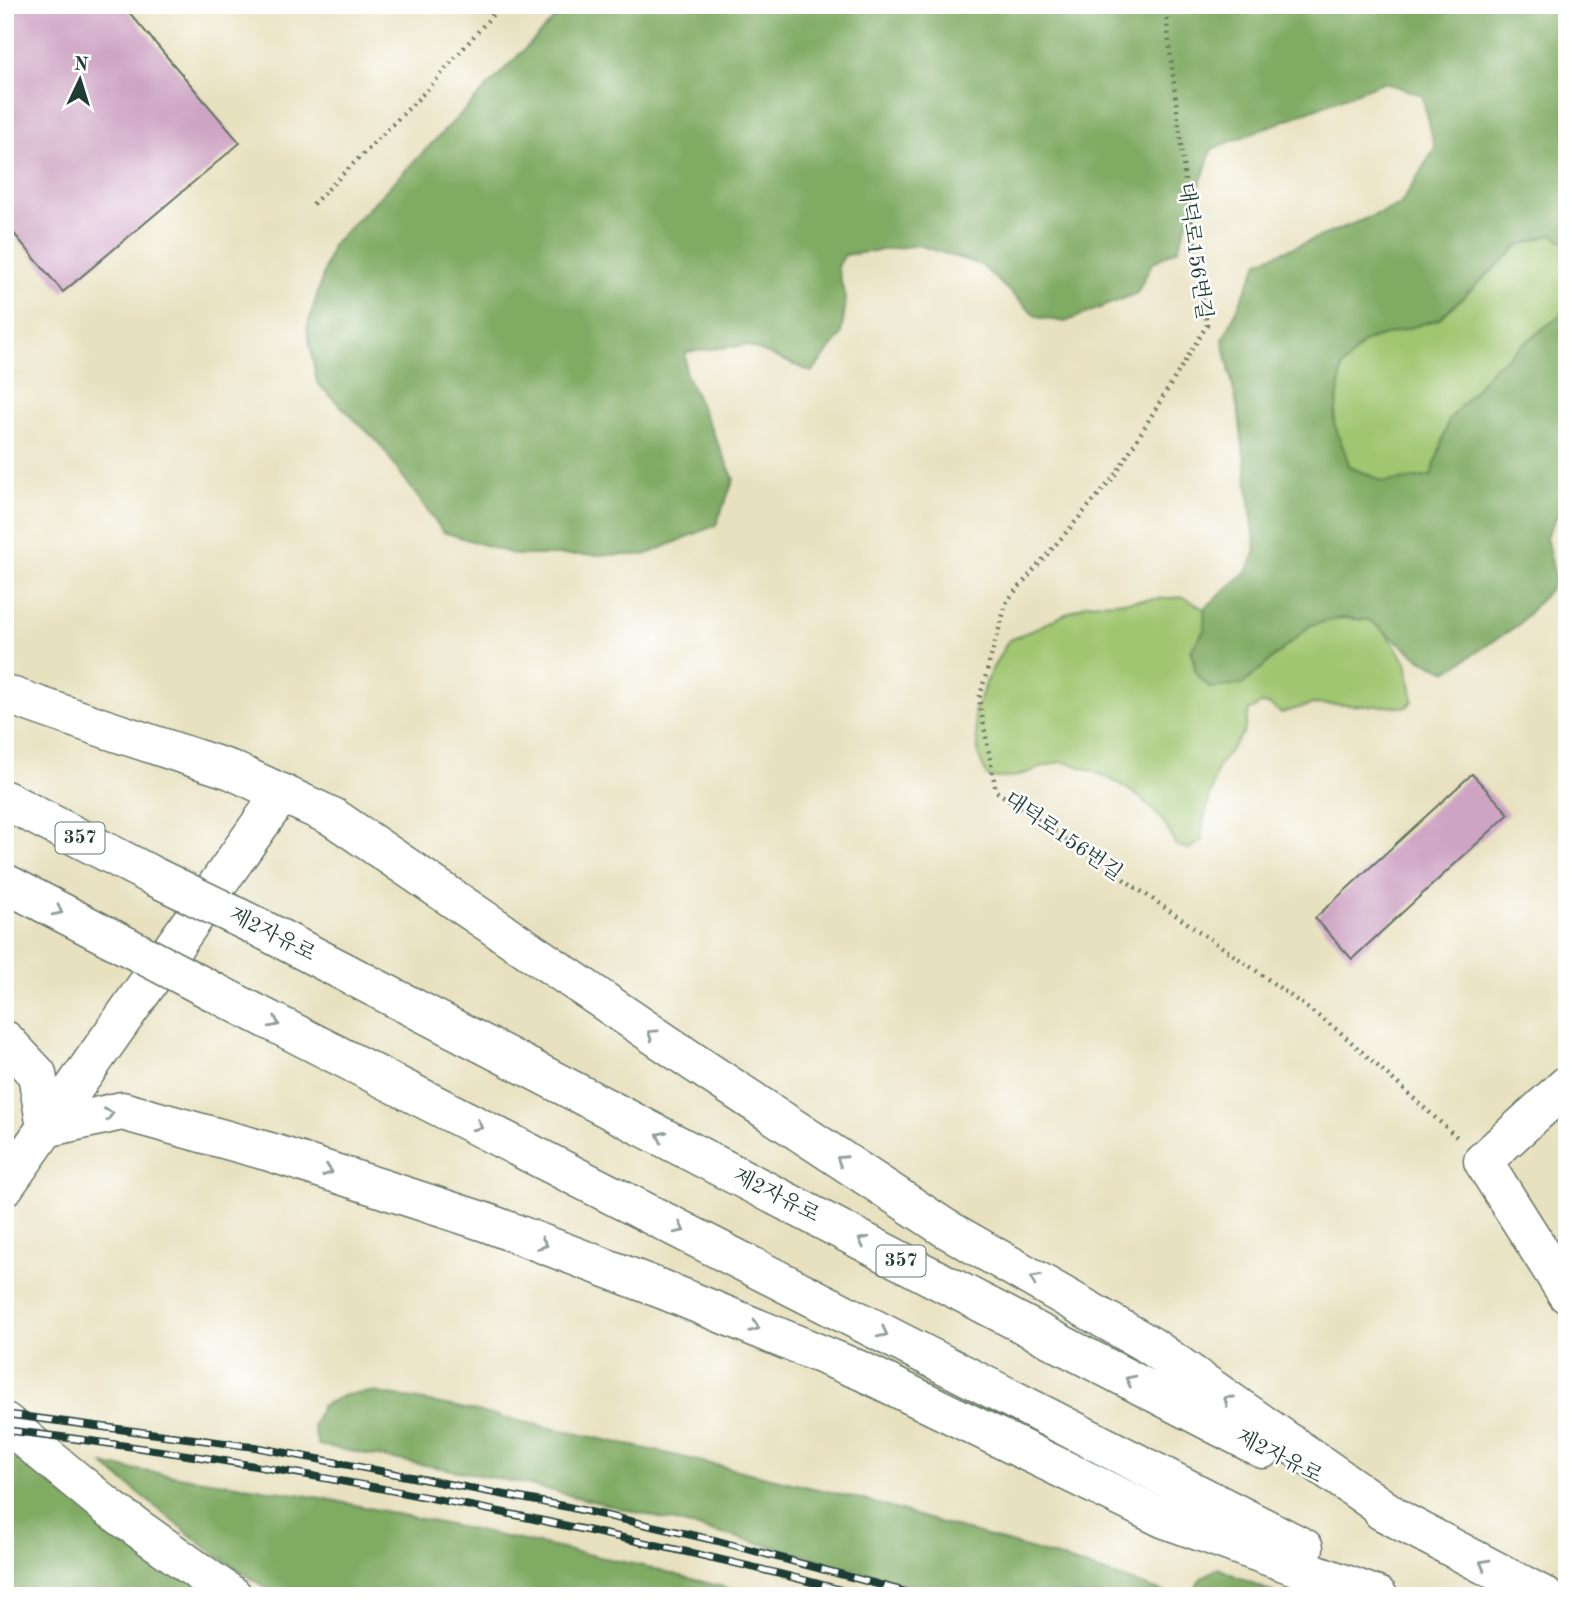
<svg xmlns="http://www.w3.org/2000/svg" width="1572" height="1601" font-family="'Old Standard TT','Noto Serif KR',serif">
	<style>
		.green { fill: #a1c671; stroke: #608252; stroke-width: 2 }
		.forest { fill: #80ab63; stroke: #50744c; stroke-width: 2 }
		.building { fill: #cea4c4 }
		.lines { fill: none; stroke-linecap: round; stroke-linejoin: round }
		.minor-casing { stroke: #657665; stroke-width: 41 }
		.highway-casing { stroke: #657665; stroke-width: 41 }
		.path { stroke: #657665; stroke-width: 4.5; stroke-dasharray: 2 5; stroke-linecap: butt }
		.minor { stroke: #fff; stroke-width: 38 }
		.highway { stroke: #fff; stroke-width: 38 }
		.rail-casing { stroke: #1f3d34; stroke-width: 8 }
		.rail { stroke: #fff; stroke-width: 5; stroke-dasharray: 16; stroke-linecap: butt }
		.highway-bridge-casing { stroke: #657665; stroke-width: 41; stroke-linecap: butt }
		.highway-bridge { stroke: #fff; stroke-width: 38 }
		.oneway { stroke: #8f9e9a }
		.labels { text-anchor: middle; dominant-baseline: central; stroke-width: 5; stroke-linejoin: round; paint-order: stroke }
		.shield { fill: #fff; stroke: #627771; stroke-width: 2 }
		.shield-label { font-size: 19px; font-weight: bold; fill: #1f3d34 }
		.street-label { font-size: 21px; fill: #1f3d34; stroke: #fff }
	</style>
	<rect width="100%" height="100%" fill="#fff"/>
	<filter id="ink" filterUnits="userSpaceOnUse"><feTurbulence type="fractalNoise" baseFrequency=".0143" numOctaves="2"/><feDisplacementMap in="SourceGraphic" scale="14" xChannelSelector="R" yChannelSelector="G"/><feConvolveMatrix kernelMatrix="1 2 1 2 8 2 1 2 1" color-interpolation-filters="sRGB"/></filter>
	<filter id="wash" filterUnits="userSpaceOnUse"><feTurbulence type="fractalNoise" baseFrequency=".00686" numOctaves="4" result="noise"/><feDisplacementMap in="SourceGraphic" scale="28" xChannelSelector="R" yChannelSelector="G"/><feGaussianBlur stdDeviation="1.57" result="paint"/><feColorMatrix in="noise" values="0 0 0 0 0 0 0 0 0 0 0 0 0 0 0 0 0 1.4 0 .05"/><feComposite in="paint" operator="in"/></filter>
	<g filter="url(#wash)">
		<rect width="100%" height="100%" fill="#e8e1bf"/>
		<g class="green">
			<path d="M 1553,234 L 1566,244 L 1567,248 L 1567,310 L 1492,369 L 1449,420 L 1432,477 L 1384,482 L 1350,467 L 1334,423 L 1342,367 L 1365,341 L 1439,319 L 1520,245 Z"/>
			<path d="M 1184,597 L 1204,609 L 1205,629 L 1191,651 L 1196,673 L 1242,685 L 1311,624 L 1342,618 L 1369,620 L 1382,628 L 1406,662 L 1413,700 L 1407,707 L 1313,704 L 1281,713 L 1270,705 L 1261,704 L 1249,711 L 1244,732 L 1218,766 L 1203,823 L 1201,842 L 1188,849 L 1175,845 C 1161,805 1124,783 1087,769 C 1079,767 1069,761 1061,762 C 1036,766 1013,784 987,776 L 979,757 L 974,713 L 991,671 L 1008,641 L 1087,604 Z"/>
		</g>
		<g class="forest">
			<path d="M 568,5 L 1567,5 L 1567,248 L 1566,244 L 1553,234 L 1520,245 L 1439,319 L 1365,341 L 1342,367 L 1334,423 L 1350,467 L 1384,482 L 1431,476 L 1449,420 L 1492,369 L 1567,310 L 1567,503 L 1561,508 L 1546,537 L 1556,582 L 1518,625 L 1448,671 L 1423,661 L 1369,620 L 1342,618 L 1311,625 L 1242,685 L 1210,688 L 1196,674 L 1192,649 L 1205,629 L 1204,609 L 1248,570 L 1256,550 L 1239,415 L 1223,340 L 1259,261 L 1400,205 L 1435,148 L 1422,95 L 1383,82 L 1212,149 L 1178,249 L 1152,263 L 1137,293 L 1065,322 L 1037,317 L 981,265 L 918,245 L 845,255 L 837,267 L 846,300 L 841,336 L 812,372 L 746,345 L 686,352 L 685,372 L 734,479 L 716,525 L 645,555 L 516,555 L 443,532 L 378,442 L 317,383 L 307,328 L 332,245 Z"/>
			<path d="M 372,1392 L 447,1405 L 669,1454 L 864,1500 L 1064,1559 L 1175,1596 L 951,1596 L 774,1547 L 521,1483 L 318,1445 L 313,1426 L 321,1406 L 345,1395 Z"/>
			<path d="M 5,1454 L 72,1462 L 239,1596 L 5,1596 Z"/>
			<path d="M 104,1465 L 322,1498 L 647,1567 L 757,1596 L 278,1596 L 209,1550 Z"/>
			<path d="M 1218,1568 L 1280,1596 L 1191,1596 L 1201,1578 Z"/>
		</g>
		<g id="blocks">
			<g class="building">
				<path d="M 5,5 L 123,5 L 240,143 L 63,292 L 5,223 Z"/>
				<path d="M 1472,774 L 1509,814 L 1352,959 L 1315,918 Z"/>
			</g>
		</g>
	</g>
	<g filter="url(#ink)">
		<use href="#blocks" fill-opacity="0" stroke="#657665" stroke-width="2"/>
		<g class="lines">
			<defs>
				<g id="minor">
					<path d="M 1567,1085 L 1483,1161 L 1567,1294"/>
					<path d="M 5,1422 L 108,1507 L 233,1596"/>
				</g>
				<g id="highway">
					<path d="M 5,694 L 103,728 L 231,770 L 333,817 L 695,1063 L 945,1228 L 1151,1346 L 1404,1523"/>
					<path d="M 5,800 L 155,877"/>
					<path d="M 5,883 L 111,938"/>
					<path d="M 258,927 L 1263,1449"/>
					<path d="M 214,992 L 1304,1548"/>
					<path d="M 5,1040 L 37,1074 L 46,1128 L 122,1111 L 270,1152 L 485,1222 L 664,1290 L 864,1372 L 1165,1519 L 1378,1596"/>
					<path d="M 5,1186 L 282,793"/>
					<path d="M 1382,1511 L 1544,1596"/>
				</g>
			</defs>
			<use href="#minor" class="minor-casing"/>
			<use href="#highway" class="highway-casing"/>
			<g class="path">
				<path d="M 1165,5 L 1185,181 L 1207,325 L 1114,477 L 1007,601 L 979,699 L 996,791 L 1258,972 L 1340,1032 L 1459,1139"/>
				<path d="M 313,204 L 428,89 L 501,5"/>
			</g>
			<use href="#minor" class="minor"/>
			<use href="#highway" class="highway"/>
			<defs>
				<g id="rail">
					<path d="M 5,1414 L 255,1447 L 568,1507 L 718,1541 L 921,1596"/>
					<path d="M 5,1430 C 191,1452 375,1485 558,1524 C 660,1546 762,1567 862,1596"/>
				</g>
			</defs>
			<use href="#rail" class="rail-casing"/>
			<use href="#rail" class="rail"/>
			<defs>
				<g id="highway-bridge">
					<path d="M 155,877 L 258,927"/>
					<path d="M 111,938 L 214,992"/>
				</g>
			</defs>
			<use href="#highway-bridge" class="highway-bridge-casing"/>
			<use href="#highway-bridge" class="highway-bridge"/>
		</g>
		<defs><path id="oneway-chevron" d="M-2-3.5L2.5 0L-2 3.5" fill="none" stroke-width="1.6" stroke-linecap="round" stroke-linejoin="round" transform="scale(1.75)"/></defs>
		<g class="oneway">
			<use href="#oneway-chevron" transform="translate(58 911) rotate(27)"/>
			<use href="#oneway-chevron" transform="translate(275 1023) rotate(27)"/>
			<use href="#oneway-chevron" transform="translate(652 1034) rotate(-146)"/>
			<use href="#oneway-chevron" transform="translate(109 1114) rotate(-12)"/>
			<use href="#oneway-chevron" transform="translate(478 1126) rotate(27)"/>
			<use href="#oneway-chevron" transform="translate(661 1136) rotate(-153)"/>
			<use href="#oneway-chevron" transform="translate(841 1160) rotate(-147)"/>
			<use href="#oneway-chevron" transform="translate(328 1171) rotate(18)"/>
			<use href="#oneway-chevron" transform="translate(680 1229) rotate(27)"/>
			<use href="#oneway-chevron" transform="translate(863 1241) rotate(-153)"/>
			<use href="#oneway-chevron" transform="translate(543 1244) rotate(21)"/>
			<use href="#oneway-chevron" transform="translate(1035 1279) rotate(-150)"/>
			<use href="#oneway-chevron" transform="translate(755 1327) rotate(22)"/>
			<use href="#oneway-chevron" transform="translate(883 1333) rotate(27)"/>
			<use href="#oneway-chevron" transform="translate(1130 1380) rotate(-153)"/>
			<use href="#oneway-chevron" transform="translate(1228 1400) rotate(-145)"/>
			<use href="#oneway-chevron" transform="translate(1484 1564) rotate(-152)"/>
		</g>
	</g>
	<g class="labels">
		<g class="shield">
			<rect x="55.5" y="822.5" width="49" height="31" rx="5"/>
			<rect x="876.5" y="1245.5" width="49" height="31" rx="5"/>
		</g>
		<g class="shield-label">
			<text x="80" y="838">357</text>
			<text x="901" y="1261">357</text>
		</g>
		<g class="street-label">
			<text transform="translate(1194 251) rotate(82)">대덕로156번길</text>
			<text transform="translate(1063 837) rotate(35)">대덕로156번길</text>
			<text transform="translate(272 935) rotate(27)">제2자유로</text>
			<text transform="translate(776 1196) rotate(27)">제2자유로</text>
			<text transform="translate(1279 1457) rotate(27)">제2자유로</text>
		</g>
	</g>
	<rect width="1572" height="1601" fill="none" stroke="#fff" stroke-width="28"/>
	<g transform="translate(80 80) rotate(4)" stroke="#ffffff" stroke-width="5" paint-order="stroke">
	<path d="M0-5L12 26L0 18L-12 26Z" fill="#1f3d34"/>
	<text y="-10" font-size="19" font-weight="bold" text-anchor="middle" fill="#1f3d34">N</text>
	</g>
</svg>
